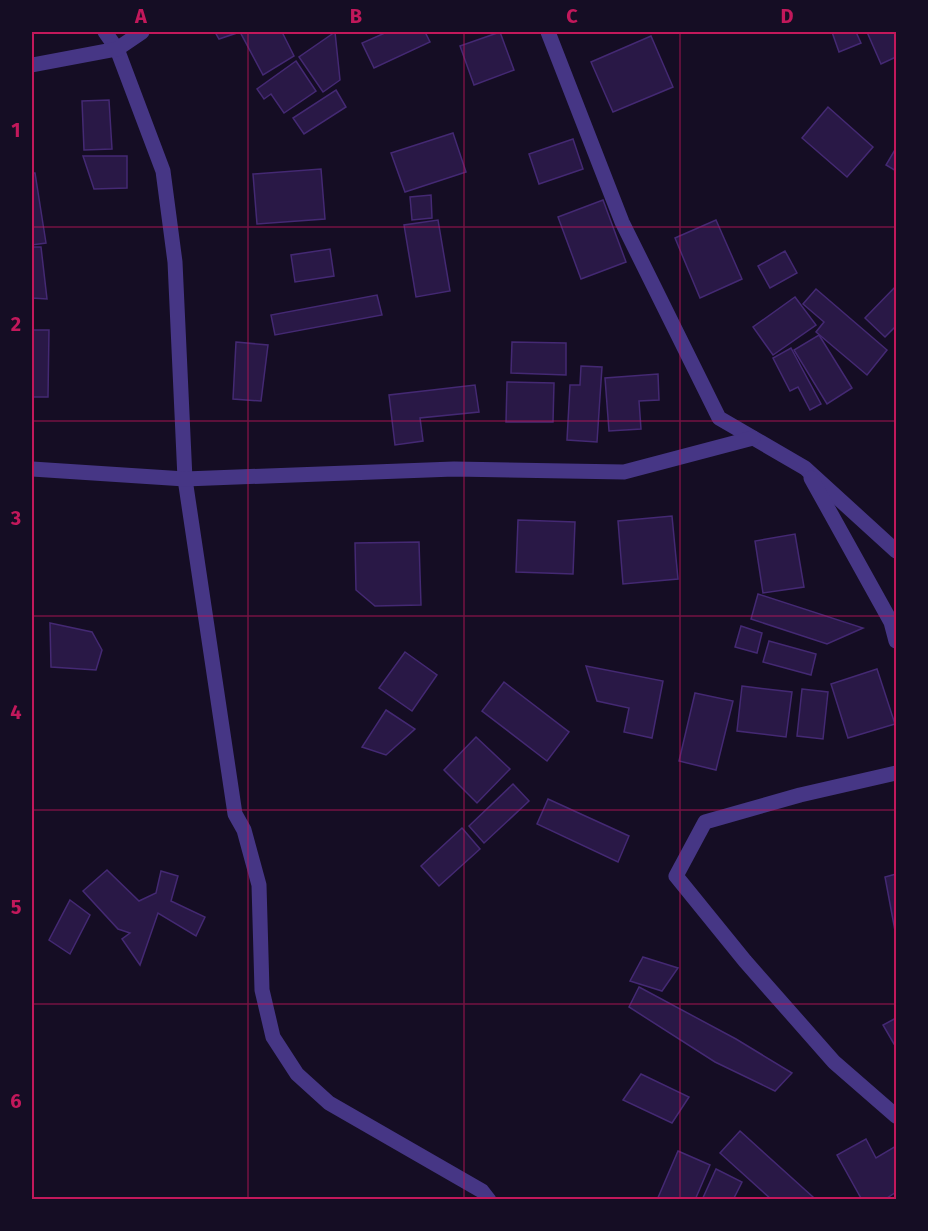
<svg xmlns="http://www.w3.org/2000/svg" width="928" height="1231" font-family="'Fira Sans',sans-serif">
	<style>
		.building { fill: #291846; stroke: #442973; stroke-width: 1.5 }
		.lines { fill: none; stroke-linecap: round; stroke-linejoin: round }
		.street { stroke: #463685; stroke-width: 15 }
		.grid { fill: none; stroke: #c2185b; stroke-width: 1.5; stroke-opacity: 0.55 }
		.neatline { fill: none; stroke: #c2185b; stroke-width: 2 }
		.grid-label { font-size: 20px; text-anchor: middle; font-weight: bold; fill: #c2185b }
	</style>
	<rect width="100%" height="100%" fill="#150d24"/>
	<g class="building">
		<path d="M 215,32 L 282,32 L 294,56 L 263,75 L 240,32 L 219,39 Z"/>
		<path d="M 335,32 L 340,80 L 323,92 L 299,57 Z"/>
		<path d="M 387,32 L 425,32 L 430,42 L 374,68 L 362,43 Z"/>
		<path d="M 500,32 L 514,70 L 474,85 L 460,46 Z"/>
		<path d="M 832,32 L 856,32 L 861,43 L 839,52 Z"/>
		<path d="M 867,32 L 896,32 L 896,57 L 881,64 Z"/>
		<path d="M 651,36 L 673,87 L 613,112 L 591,62 Z"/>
		<path d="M 296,61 L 316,91 L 284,113 L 271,94 L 264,99 L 257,89 Z"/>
		<path d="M 336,90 L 346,107 L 304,134 L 293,118 Z"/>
		<path d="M 109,100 L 112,149 L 84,150 L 82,101 Z"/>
		<path d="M 828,107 L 873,147 L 847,177 L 802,138 Z"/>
		<path d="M 453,133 L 466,172 L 405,192 L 391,153 Z"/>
		<path d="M 573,139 L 583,169 L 539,184 L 529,154 Z"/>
		<path d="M 896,148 L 896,171 L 886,165 Z"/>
		<path d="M 83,156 L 127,156 L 127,188 L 94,189 Z"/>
		<path d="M 321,169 L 325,219 L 257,224 L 253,174 Z"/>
		<path d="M 32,173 L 35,173 L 46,243 L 32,245 Z"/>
		<path d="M 431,195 L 432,218 L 412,220 L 410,197 Z"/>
		<path d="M 603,200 L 626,262 L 581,279 L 558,217 Z"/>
		<path d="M 438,220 L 450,291 L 416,297 L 404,225 Z"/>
		<path d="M 716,220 L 742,279 L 700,298 L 675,238 Z"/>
		<path d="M 32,247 L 41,247 L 47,299 L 32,298 Z"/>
		<path d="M 330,249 L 334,276 L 295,282 L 291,255 Z"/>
		<path d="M 785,251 L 797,273 L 770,288 L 758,266 Z"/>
		<path d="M 896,286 L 896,326 L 885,337 L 865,318 Z"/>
		<path d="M 816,289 L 887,350 L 867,375 L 816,332 L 824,322 L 803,304 Z"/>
		<path d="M 377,295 L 382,315 L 275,335 L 271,315 Z"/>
		<path d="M 795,297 L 816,325 L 773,355 L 753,327 Z"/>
		<path d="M 32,330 L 49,330 L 48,397 L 32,397 Z"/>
		<path d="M 819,335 L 852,388 L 827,404 L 794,350 Z"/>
		<path d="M 236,342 L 268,345 L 261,401 L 233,399 Z"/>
		<path d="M 512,342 L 566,343 L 566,375 L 511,373 Z"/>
		<path d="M 791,348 L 821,404 L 810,410 L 798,387 L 790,391 L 773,358 Z"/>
		<path d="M 581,366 L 602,367 L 597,442 L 567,440 L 570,385 L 580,385 Z"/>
		<path d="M 658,374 L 659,400 L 639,401 L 641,429 L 609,431 L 605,378 Z"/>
		<path d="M 507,382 L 554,383 L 553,422 L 506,422 Z"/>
		<path d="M 475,385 L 479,412 L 420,418 L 423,441 L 395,445 L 389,395 Z"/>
		<path d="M 672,516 L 678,579 L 623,584 L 618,521 Z"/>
		<path d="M 518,520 L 575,522 L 573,574 L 516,572 Z"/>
		<path d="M 795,534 L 804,587 L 763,593 L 755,541 Z"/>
		<path d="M 419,542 L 421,605 L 375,606 L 356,590 L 355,543 Z"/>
		<path d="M 758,594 L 863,628 L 827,644 L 751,619 Z"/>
		<path d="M 50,623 L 92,632 L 102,650 L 96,670 L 51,667 Z"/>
		<path d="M 741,626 L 762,633 L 757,653 L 735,647 Z"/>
		<path d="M 769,641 L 816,654 L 811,675 L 763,662 Z"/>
		<path d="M 405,652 L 437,675 L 412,711 L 379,688 Z"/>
		<path d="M 586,666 L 663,681 L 652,738 L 624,732 L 629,708 L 597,701 Z"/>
		<path d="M 877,669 L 895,724 L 848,738 L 831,684 Z"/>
		<path d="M 504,682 L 569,732 L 547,761 L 482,711 Z"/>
		<path d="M 742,686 L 792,692 L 786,737 L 737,731 Z"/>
		<path d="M 802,689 L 828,692 L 823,739 L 797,736 Z"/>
		<path d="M 695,693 L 733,701 L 716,770 L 679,761 Z"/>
		<path d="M 386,710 L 415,729 L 386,755 L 362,747 Z"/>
		<path d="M 476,737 L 510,769 L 477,803 L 444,770 Z"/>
		<path d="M 513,784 L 529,801 L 484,843 L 469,826 Z"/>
		<path d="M 548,799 L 629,836 L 618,862 L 537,824 Z"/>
		<path d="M 462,828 L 480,849 L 439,886 L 421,866 Z"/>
		<path d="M 107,870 L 139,901 L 156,893 L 161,871 L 178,876 L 171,901 L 205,917 L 196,936 L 158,913 L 140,965 L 122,939 L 130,933 L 118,929 L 83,891 Z"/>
		<path d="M 896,874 L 896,936 L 885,877 Z"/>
		<path d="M 70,900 L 90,915 L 70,954 L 49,940 Z"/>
		<path d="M 643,957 L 678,968 L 662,991 L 630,981 Z"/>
		<path d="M 639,987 L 736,1039 L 792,1073 L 775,1091 L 715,1062 L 629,1007 Z"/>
		<path d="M 896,1018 L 896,1043 L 894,1044 L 883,1025 Z"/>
		<path d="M 641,1074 L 689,1097 L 672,1123 L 623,1100 Z"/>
		<path d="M 740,1131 L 813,1197 L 810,1200 L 772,1200 L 720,1153 Z"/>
		<path d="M 866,1139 L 876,1158 L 896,1146 L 896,1192 L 884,1200 L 862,1200 L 837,1155 Z"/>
		<path d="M 678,1151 L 710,1165 L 695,1200 L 657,1200 Z"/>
		<path d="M 716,1169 L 742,1182 L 733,1200 L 702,1200 Z"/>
	</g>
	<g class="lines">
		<g class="street">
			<path d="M 105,32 L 117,49 L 163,171 L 175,262 L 185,479 L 235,814 L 244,830 L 259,885 L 262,990 L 273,1037 L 297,1074 L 329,1103 L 482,1191 L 489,1200"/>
			<path d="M 548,32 L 622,222 L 719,418 L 805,468 L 896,551"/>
			<path d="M 32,65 L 117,49 L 142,32"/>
			<path d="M 32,469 L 185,479 L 454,469 L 624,472 L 753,438"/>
			<path d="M 811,478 L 891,622 L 896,641"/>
			<path d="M 896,773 L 800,795 L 705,822 L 676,876 L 745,961 L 834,1062 L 896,1116"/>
		</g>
	</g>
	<path class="grid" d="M 248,32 L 248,1200M 464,32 L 464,1200M 680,32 L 680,1200M 32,227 L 896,227M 32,421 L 896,421M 32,616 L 896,616M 32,810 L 896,810M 32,1004 L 896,1004"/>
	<rect width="928" height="1231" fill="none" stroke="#150d24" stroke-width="66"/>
	<rect x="33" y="33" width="862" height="1165" class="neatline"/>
	<g class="grid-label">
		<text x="141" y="23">A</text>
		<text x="356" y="23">B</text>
		<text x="572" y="23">C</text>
		<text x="787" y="23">D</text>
		<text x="16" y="137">1</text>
		<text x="16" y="331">2</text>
		<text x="16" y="525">3</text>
		<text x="16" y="719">4</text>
		<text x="16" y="914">5</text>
		<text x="16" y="1108">6</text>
	</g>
</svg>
